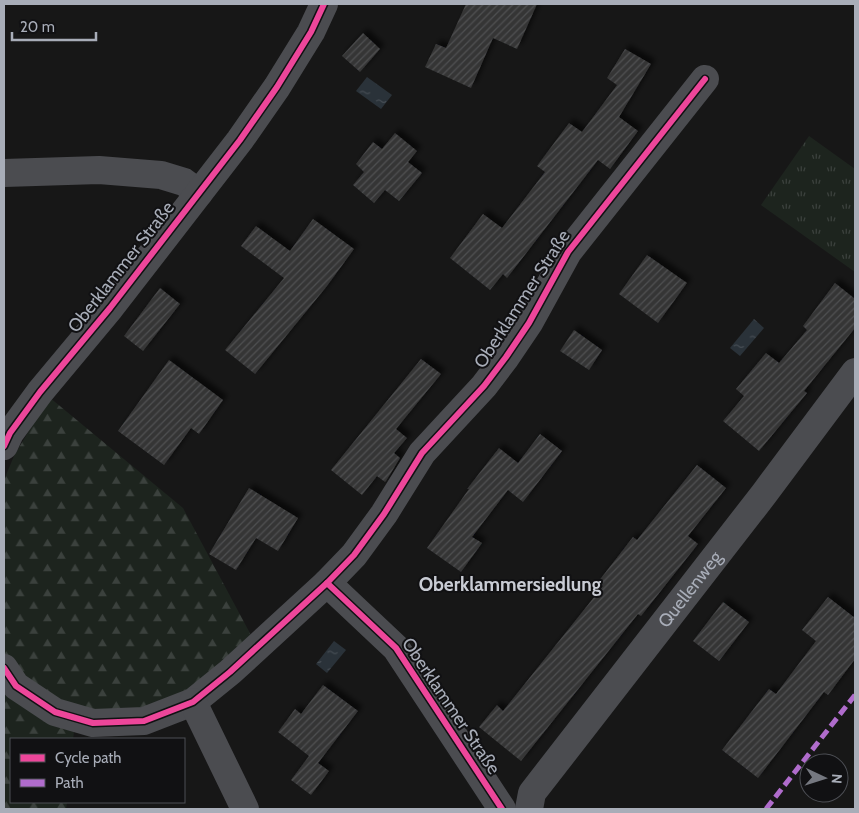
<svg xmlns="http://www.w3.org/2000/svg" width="859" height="813" font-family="Cabin,sans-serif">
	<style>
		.grass { fill: url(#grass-tufts) }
		.forest { fill: url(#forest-firs) }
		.water { fill: url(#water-ripples) }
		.building { fill: url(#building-hatch); filter: url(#shadow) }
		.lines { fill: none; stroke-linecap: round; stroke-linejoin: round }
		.minor { stroke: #4b4c50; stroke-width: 28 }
		.quiet { stroke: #b06ccc; stroke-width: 5; stroke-dasharray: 10 5; stroke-linecap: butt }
		.cycleway-casing { stroke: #111113; stroke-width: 9 }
		.cycleway { stroke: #ed469a; stroke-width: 6 }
		.labels { text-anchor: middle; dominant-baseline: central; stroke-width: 4; stroke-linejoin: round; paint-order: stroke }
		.street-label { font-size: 18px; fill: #a8adb8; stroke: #111113 }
		.neighbourhood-label { font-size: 19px; font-weight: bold; fill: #c9ccd4; stroke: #111113 }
	</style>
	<defs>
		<pattern id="grass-tufts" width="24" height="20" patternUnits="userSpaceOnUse" patternTransform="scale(1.25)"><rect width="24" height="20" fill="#1d241e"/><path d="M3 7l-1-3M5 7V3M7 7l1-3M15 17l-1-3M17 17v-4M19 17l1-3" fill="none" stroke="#3b413d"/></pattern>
		<pattern id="forest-firs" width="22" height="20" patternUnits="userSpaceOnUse" patternTransform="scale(1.25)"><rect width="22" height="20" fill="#1d241e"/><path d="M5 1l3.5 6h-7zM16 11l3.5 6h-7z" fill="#3b413d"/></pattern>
		<pattern id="water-ripples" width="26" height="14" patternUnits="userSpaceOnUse" patternTransform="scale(1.25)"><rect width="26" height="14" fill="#2a3239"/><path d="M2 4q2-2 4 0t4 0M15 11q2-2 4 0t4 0" fill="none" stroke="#464d54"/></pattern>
		<pattern id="building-hatch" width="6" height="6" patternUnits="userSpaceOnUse" patternTransform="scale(1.25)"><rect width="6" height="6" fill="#353536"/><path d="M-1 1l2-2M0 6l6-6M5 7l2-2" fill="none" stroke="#4f5051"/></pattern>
		<filter id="shadow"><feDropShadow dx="4.5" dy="-4.5" stdDeviation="2.5" flood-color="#0009"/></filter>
	</defs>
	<rect width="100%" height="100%" fill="#171717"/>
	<path class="grass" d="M 809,136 L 855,169 L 855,272 L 761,205 Z"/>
	<g class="forest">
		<path d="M 49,397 L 183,508 L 252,637 L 203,683 L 167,699 L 131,711 L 98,713 L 62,704 L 29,684 L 4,654 L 4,480 L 14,456 Z"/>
		<path d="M 4,685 L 74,732 L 73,739 L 11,739 L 11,802 L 67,802 L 66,809 L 4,809 Z"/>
	</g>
	<g class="water">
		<path d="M 367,77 L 392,95 L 381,109 L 356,91 Z"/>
		<path d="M 754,319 L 764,328 L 740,356 L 730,348 Z"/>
		<path d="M 334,641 L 346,650 L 327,673 L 316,664 Z"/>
	</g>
	<g class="building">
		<path d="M 466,4 L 537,4 L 517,49 L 493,38 L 471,88 L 425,67 L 436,44 L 446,48 Z"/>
		<path d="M 363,33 L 380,49 L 360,72 L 342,56 Z"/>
		<path d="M 625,49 L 651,64 L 619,117 L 638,131 L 610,169 L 598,160 L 507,278 L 503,274 L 490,290 L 450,258 L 483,214 L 502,228 L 545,172 L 537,166 L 569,123 L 582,132 L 617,85 L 607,78 Z"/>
		<path d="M 395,133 L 417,151 L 408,162 L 422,173 L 399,201 L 385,190 L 374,203 L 353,185 L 364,172 L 356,164 L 373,142 L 382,149 Z"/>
		<path d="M 313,219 L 354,249 L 327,286 L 255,374 L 225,350 L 284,278 L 241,246 L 256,226 L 290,251 Z"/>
		<path d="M 647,255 L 687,283 L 658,323 L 619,294 Z"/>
		<path d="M 835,283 L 855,299 L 855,328 L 804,391 L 807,393 L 759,451 L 723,421 L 744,396 L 736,389 L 766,353 L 779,363 L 807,330 L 803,326 Z"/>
		<path d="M 160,288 L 180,304 L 143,351 L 124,336 Z"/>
		<path d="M 574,330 L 602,350 L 589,370 L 560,351 Z"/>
		<path d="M 421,359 L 441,374 L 396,429 L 407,438 L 394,453 L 400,458 L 386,481 L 385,482 L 377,476 L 362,495 L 331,470 Z"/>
		<path d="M 169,360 L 223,400 L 199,434 L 191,428 L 164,465 L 118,431 Z"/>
		<path d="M 540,434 L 562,451 L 523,502 L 508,490 L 472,537 L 482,543 L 461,572 L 427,548 L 469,489 L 467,489 L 499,448 L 518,463 Z"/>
		<path d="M 697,465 L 726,488 L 688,536 L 698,544 L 641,616 L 638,614 L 521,761 L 479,727 L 497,705 L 503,711 L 603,586 L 598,582 L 633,537 L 637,540 Z"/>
		<path d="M 249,488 L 298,518 L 278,551 L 256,538 L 236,570 L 209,554 Z"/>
		<path d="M 828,597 L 855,618 L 855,659 L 828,695 L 824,692 L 758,778 L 722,750 L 769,689 L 776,694 L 816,641 L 802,630 Z"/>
		<path d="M 723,602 L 749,622 L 719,661 L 693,641 Z"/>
		<path d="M 323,685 L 358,711 L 318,763 L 329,771 L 311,795 L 291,780 L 309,756 L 278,732 L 295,709 L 301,714 Z"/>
	</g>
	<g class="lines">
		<g class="minor">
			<path d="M 4,173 L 99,170 L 161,175 L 184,182 L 199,193"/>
			<path d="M 4,446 L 10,433 L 40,392 L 110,308 L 240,140 L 277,87 L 311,32 L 324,4"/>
			<path d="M 327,583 L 354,555 L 384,514 L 422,453 L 484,386 L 506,357 L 529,323 L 568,252 L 705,79"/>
			<path d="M 4,668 L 16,686 L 55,712 L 93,723 L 144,721 L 193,702 L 230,672 L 327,583 L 396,648 L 502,809"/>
			<path d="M 193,702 L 245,809"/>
			<path id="s1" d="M 529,809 L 532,793 L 764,494 L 855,372"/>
		</g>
		<path class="quiet" d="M 766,809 L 855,695"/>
		<defs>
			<g id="cycleway">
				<path d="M 4,446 L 10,433 L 40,392 L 110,308 L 240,140 L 277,87 L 311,32 L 324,4"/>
				<path d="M 327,583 L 354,555 L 384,514 L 422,453 L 484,386 L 506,357 L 529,323 L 568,252 L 705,79"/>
				<path d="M 4,668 L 16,686 L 55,712 L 93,723 L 144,721 L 193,702 L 230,672 L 327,583 L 396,648 L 502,809"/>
			</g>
		</defs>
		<use href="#cycleway" class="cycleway-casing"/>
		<use href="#cycleway" class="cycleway"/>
	</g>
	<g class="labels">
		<g class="street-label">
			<text transform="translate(121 267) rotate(-52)">Oberklammer Straße</text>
			<text transform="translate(522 299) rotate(-57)">Oberklammer Straße</text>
			<text stroke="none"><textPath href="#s1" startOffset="274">Quellenweg</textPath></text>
			<text transform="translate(451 706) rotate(56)">Oberklammer Straße</text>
		</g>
		<g class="neighbourhood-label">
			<text x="510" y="584">Oberklammersiedlung</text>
		</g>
	</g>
	<rect width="859" height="813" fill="none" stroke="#a8adb8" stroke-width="10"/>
	<rect x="10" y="738" width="175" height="65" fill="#111113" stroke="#4d4f55"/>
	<rect x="20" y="754" width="25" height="8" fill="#ed469a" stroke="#4d4f55"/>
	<text x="55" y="763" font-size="15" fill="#a8adb8">Cycle path</text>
	<rect x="20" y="779" width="25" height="8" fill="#b06ccc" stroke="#4d4f55"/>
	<text x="55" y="788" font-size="15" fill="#a8adb8">Path</text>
	<g transform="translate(824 778) rotate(94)"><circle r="24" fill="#111113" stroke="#4d4f55"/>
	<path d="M0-4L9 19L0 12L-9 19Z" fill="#757880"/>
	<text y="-8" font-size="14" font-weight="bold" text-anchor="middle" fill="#a8adb8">N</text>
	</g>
	<path d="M12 32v8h84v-8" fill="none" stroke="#a8adb8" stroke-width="2.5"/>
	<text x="20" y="32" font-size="15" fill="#a8adb8" stroke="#111113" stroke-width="4" paint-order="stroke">20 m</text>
</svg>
